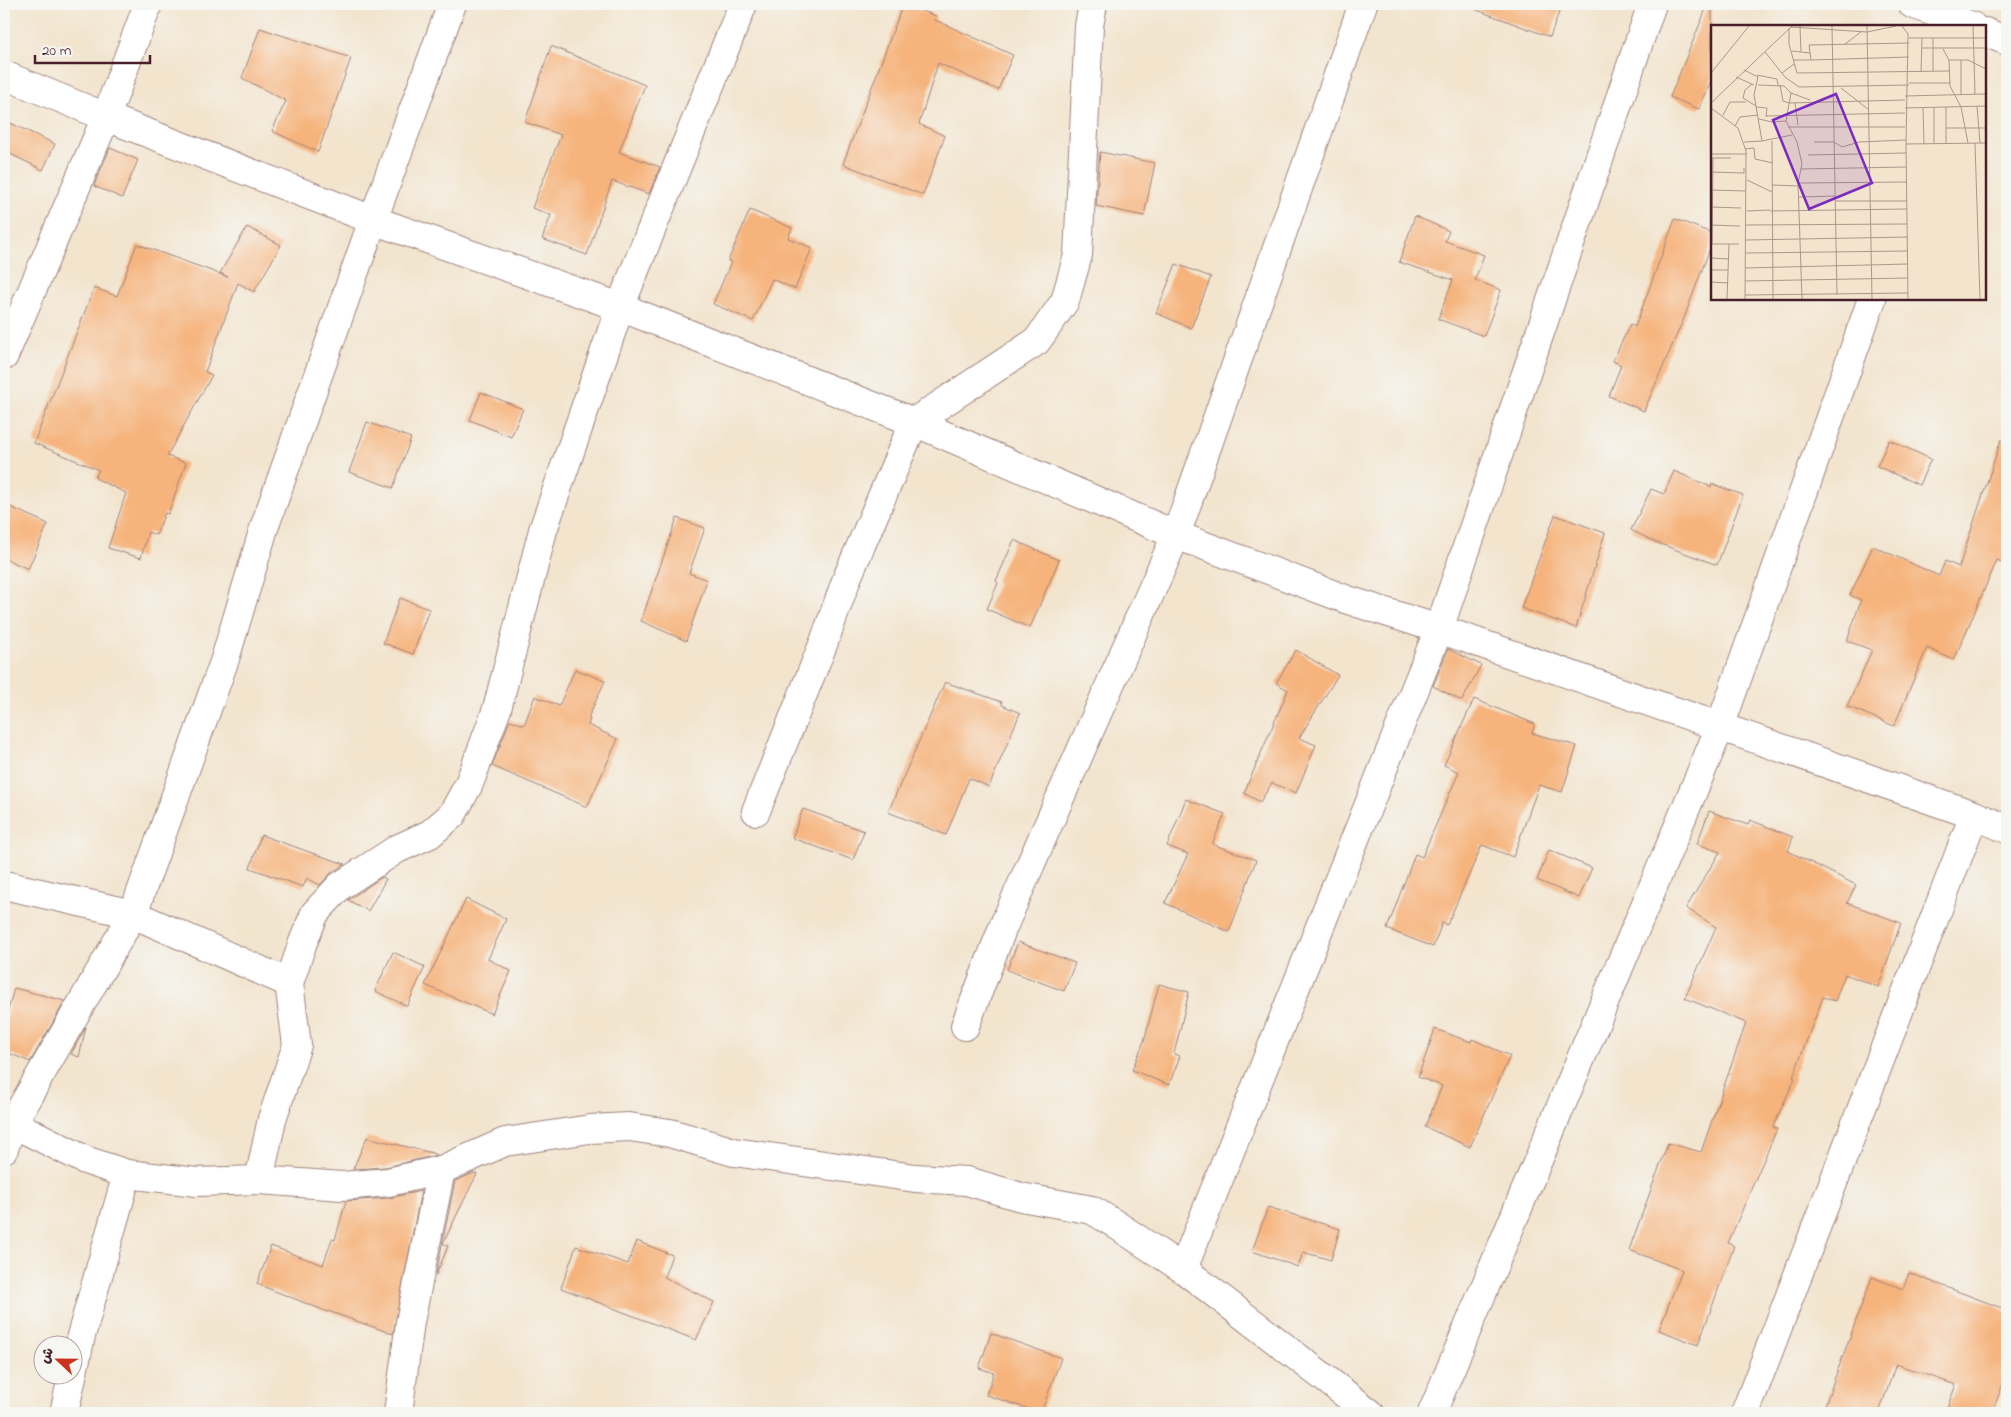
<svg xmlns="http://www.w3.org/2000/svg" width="2011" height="1417" font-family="'Indie Flower','Playpen Sans Arabic',sans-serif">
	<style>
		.building { fill: #f6b37c }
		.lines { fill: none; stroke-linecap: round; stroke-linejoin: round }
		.minor-casing { stroke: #9e827c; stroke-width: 30 }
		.minor { stroke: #fff; stroke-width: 28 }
		.inset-road { fill: none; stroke: #af958c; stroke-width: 1 }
		.view { fill: #7b2cbf; fill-opacity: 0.15; stroke: #7b2cbf; stroke-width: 2.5 }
		.inset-edge { fill: none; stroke: #4a1f2b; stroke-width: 2.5 }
	</style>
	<rect width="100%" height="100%" fill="#f6f6f2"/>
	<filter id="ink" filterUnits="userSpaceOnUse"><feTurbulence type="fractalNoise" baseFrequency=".02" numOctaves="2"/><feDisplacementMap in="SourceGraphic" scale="10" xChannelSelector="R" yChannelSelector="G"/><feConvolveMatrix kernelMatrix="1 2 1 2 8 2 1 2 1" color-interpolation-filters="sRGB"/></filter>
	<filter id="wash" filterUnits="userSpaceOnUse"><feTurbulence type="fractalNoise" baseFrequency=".0096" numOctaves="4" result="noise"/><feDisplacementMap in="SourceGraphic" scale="20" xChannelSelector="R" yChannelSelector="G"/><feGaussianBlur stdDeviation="1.12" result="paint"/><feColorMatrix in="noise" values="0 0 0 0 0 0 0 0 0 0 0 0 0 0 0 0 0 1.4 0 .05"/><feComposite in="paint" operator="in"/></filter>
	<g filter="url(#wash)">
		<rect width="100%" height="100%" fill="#f2e4cd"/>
		<g id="blocks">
			<g class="building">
				<path d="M 903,4 L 936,16 L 935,20 L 1013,55 L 998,90 L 938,63 L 919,124 L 945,136 L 923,195 L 843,164 Z"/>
				<path d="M 1470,4 L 1562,4 L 1550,37 L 1469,7 Z"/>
				<path d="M 1708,4 L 1712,4 L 1712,79 L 1699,109 L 1670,97 Z"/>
				<path d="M 260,28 L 351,58 L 318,152 L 272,131 L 286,101 L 242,78 Z"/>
				<path d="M 551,46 L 645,85 L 619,152 L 660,167 L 649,194 L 612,181 L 587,255 L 542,239 L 551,215 L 532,208 L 561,135 L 525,122 Z"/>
				<path d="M 4,120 L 55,144 L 43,170 L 4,151 Z"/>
				<path d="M 110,148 L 138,160 L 122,198 L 94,186 Z"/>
				<path d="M 1100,152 L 1155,163 L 1144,216 L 1096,206 Z"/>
				<path d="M 750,210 L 792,228 L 788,238 L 812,248 L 795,289 L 772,279 L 753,321 L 713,304 L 731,262 L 728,261 Z"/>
				<path d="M 1415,216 L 1449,231 L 1445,241 L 1484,255 L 1475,280 L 1501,290 L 1484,336 L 1438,319 L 1453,280 L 1399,262 Z"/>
				<path d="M 1675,219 L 1712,233 L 1712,243 L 1684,318 L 1644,411 L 1609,396 L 1621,365 L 1613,361 L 1630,324 L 1635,327 Z"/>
				<path d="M 247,227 L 281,245 L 254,292 L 238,283 L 205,372 L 212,375 L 167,456 L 186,463 L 168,514 L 165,513 L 156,535 L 148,532 L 141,558 L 108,548 L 126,493 L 95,478 L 99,470 L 34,443 L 94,288 L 117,296 L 137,244 L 228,277 L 220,273 Z"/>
				<path d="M 1176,264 L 1211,277 L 1191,328 L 1156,313 Z"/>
				<path d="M 481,392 L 523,409 L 511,437 L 470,420 Z"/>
				<path d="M 367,422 L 411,438 L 393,488 L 349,472 Z"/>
				<path d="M 1889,440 L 1931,459 L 1919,485 L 1877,466 Z"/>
				<path d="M 2001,440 L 2007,441 L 2007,564 L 1997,560 L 1954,660 L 1927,648 L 1894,726 L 1847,706 L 1872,650 L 1847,641 L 1861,600 L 1850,595 L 1873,546 L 1939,576 L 1945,561 L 1959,567 Z"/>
				<path d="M 1674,471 L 1711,487 L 1712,484 L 1743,495 L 1717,565 L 1655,542 L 1631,530 L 1651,489 L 1664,494 Z"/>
				<path d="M 4,504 L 48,524 L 28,569 L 4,558 Z"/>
				<path d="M 1555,515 L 1605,533 L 1576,628 L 1521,608 Z"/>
				<path d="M 677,518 L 705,528 L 689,573 L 707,580 L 686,641 L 641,621 Z"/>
				<path d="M 1014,540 L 1059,560 L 1030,628 L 987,609 L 998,583 L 996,581 Z"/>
				<path d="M 400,598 L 429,609 L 413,654 L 383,643 Z"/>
				<path d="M 1448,649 L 1481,665 L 1462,701 L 1433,686 Z"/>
				<path d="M 1296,650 L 1338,675 L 1299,738 L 1316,745 L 1296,793 L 1272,783 L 1260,802 L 1244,793 L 1288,690 L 1276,683 Z"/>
				<path d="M 575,669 L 605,681 L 588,718 L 590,719 L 588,725 L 618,739 L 587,807 L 492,766 L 510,720 L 524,725 L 535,696 L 559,706 Z"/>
				<path d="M 945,682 L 1002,702 L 1002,705 L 1020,713 L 989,787 L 969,778 L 946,835 L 888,812 Z"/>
				<path d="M 1474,699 L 1535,724 L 1532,733 L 1577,746 L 1562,792 L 1539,785 L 1513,857 L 1482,845 L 1447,925 L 1442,923 L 1433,947 L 1387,929 L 1415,854 L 1422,857 L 1459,772 L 1444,765 Z"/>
				<path d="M 1186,799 L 1225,814 L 1212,844 L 1256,860 L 1229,932 L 1165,903 L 1188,854 L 1167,846 Z"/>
				<path d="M 803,809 L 864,831 L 853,860 L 792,838 Z"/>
				<path d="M 1709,811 L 1748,825 L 1750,820 L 1793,837 L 1788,851 L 1856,885 L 1847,903 L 1901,923 L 1878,987 L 1845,974 L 1835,1001 L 1823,997 L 1793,1077 L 1795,1078 L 1773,1127 L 1777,1129 L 1728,1243 L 1734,1246 L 1698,1345 L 1659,1330 L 1682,1270 L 1629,1250 L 1668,1143 L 1701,1152 L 1746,1023 L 1685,998 L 1716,927 L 1686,908 L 1720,852 L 1697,844 Z"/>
				<path d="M 261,835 L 315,854 L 345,864 L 331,873 L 320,885 L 307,878 L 303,887 L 250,868 Z"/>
				<path d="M 1549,850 L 1592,868 L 1579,898 L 1537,880 Z"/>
				<path d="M 382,877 L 386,879 L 368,911 L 348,900 Z"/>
				<path d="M 466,899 L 506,919 L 488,959 L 511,971 L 492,1014 L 425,985 Z"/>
				<path d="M 1018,942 L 1075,963 L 1064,991 L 1007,970 Z"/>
				<path d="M 393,952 L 425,967 L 407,1006 L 375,991 Z"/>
				<path d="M 1159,984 L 1189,992 L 1174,1054 L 1180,1056 L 1169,1085 L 1132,1070 L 1144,1041 Z"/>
				<path d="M 14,988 L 65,1001 L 30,1062 L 4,1051 L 4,1026 Z"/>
				<path d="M 86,1027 L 79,1057 L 71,1054 Z"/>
				<path d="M 1435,1029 L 1471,1042 L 1472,1039 L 1510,1056 L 1470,1147 L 1425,1127 L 1442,1086 L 1418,1077 Z"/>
				<path d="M 367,1137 L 432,1153 L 437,1155 L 386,1167 L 353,1169 Z"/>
				<path d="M 474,1173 L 477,1174 L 443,1243 L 448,1246 L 436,1275 L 455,1181 Z"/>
				<path d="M 421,1191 L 393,1334 L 328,1311 L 328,1312 L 257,1284 L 271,1246 L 323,1265 L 332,1239 L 335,1240 L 346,1201 L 389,1198 Z"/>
				<path d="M 1268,1207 L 1340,1229 L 1331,1260 L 1303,1252 L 1298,1267 L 1252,1251 Z"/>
				<path d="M 637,1241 L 672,1255 L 664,1277 L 714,1302 L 696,1340 L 561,1288 L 576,1246 L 628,1264 Z"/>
				<path d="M 1909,1273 L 2007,1310 L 2007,1373 L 1992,1413 L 1945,1413 L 1956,1385 L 1896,1364 L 1879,1413 L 1822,1413 L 1872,1277 L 1903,1289 Z"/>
				<path d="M 991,1333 L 1061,1358 L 1041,1413 L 986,1395 L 994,1373 L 979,1368 Z"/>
			</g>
		</g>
	</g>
	<g filter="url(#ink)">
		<use href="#blocks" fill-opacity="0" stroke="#9e827c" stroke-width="1"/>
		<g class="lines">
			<defs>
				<g id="minor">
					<path d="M 1912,4 L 1972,26"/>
					<path d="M 1985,32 L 2007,41"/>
					<path d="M 4,75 L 106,117 L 373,220 L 620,307 L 914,422 L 1176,535 L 1348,600 L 1439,629 L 1974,815 L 2007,829"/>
					<path d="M 4,356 L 106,117 L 148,4"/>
					<path d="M 756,811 L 824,642 L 847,578 L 914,422 L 1037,341 L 1065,301 L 1078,255 L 1089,26 L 1093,4"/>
					<path d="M 4,885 L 133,914 L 289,983"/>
					<path d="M 965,1026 L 1003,927 L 1176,535 L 1363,4"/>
					<path d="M 4,1119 L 85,1160 L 127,1174 L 197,1182 L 259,1180 L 342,1186 L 388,1182 L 441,1170 L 505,1142 L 590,1129 L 629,1127 L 670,1133 L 734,1152 L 915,1178 L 967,1181 L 1021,1197 L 1092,1210 L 1112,1222 L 1183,1269 L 1370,1413"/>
					<path d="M 4,1149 L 12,1124 L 133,914 L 225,659 L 264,528 L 373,220 L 452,4"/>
					<path d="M 259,1180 L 272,1119 L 297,1045 L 289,983 L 303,942 L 315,913 L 340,886 L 397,849 L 430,834 L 452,815 L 469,784 L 497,709 L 543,530 L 620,307 L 743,4"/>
					<path d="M 1183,1269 L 1439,629 L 1652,4"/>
					<path d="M 64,1413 L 81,1336 L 127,1174"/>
					<path d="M 398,1413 L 410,1322 L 441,1170"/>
					<path d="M 1432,1413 L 1720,727 L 1872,299"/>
					<path d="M 1745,1413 L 1974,815"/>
				</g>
			</defs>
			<use href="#minor" class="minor-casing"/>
			<use href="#minor" class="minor"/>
		</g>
	</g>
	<g transform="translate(1711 25)">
		<rect width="275" height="275" fill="#f2e4cd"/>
		<path class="inset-road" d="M 89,1 L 90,27M 121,1 L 126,270M 156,1 L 161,274M 191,1 L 197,9 L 195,119M 262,1 L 264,69M 80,2 L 156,7 L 185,1M 78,3 L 78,19 L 86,48 L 239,46M 198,13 L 275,13M 222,13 L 222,46M 198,18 L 98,20 L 100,35 L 198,32M 134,19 L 150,7M 210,23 L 275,23M 232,24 L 238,35 L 239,61 L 250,82 L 257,118M 81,26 L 99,28M 54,27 L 74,52 L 88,62 L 198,60M 83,35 L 100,35M 238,35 L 257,35 L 275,44M 250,35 L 250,70M 33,45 L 47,52 L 43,70 L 51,116 L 81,110M 210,47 L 211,13M 0,48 L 38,1M 71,48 L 83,39M 46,50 L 66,54 L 67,60M 25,52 L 43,60M 198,58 L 239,58M 41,59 L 34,65 L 32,73 L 45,81M 47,60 L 73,61 L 80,68 L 75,96 L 86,117 L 91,139 L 87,158 L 91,274M 69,60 L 72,76 L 78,78 L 194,75M 130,63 L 158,85M 80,68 L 99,75M 194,71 L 275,69M 0,78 L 81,1M 84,78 L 87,100M 266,81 L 269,118M 45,82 L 56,83 L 55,92M 235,82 L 235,118M 0,83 L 27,103 L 35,126 L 34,274M 194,83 L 275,81M 212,83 L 213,119M 223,83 L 223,118M 12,90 L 19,77 L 35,77M 55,91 L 194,88M 48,94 L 61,97 L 75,96M 24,101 L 29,92 L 47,90M 77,102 L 194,102M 235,103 L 275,103M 61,116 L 62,274M 33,117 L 51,116M 103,117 L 123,117 L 131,122 L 148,117 L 195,115M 264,118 L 269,274M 34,124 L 43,123 L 44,134 L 62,138M 0,129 L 36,129M 97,130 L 195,128M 0,133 L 20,133M 90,144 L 195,142M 0,147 L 33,148 L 33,143M 36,155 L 61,167M 87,158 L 196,157M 61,160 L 88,161M 0,165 L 34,166M 88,172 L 124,171M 124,176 L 196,176M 0,182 L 30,183M 36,186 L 59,185M 59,186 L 196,184M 0,200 L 29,201M 35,200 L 196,199M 35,215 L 197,212M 0,219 L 28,219M 1,219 L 2,133M 35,228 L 197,226M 0,233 L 18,234M 34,243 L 197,239M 0,245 L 17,245M 34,256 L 197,253M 0,257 L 17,258M 34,270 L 197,268M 16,274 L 18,219M 197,274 L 195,119 L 275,118"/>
		<path class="view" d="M 125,69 L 161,158 L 98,184 L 62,95 Z"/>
		<rect width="275" height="275" class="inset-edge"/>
	</g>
	<rect width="2011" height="1417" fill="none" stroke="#f6f6f2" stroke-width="20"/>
	<g transform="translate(58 1360) rotate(292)"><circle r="24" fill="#f6f6f2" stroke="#b1a0a2"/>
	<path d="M0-4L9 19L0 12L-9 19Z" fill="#c8321e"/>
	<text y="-8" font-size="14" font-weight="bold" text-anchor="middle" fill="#4a1f2b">ش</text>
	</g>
	<path d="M35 55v8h115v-8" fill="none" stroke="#4a1f2b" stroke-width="2.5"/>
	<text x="42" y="55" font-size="15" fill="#4a1f2b" stroke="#f6f6f2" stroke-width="4" paint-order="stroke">20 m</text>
</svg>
